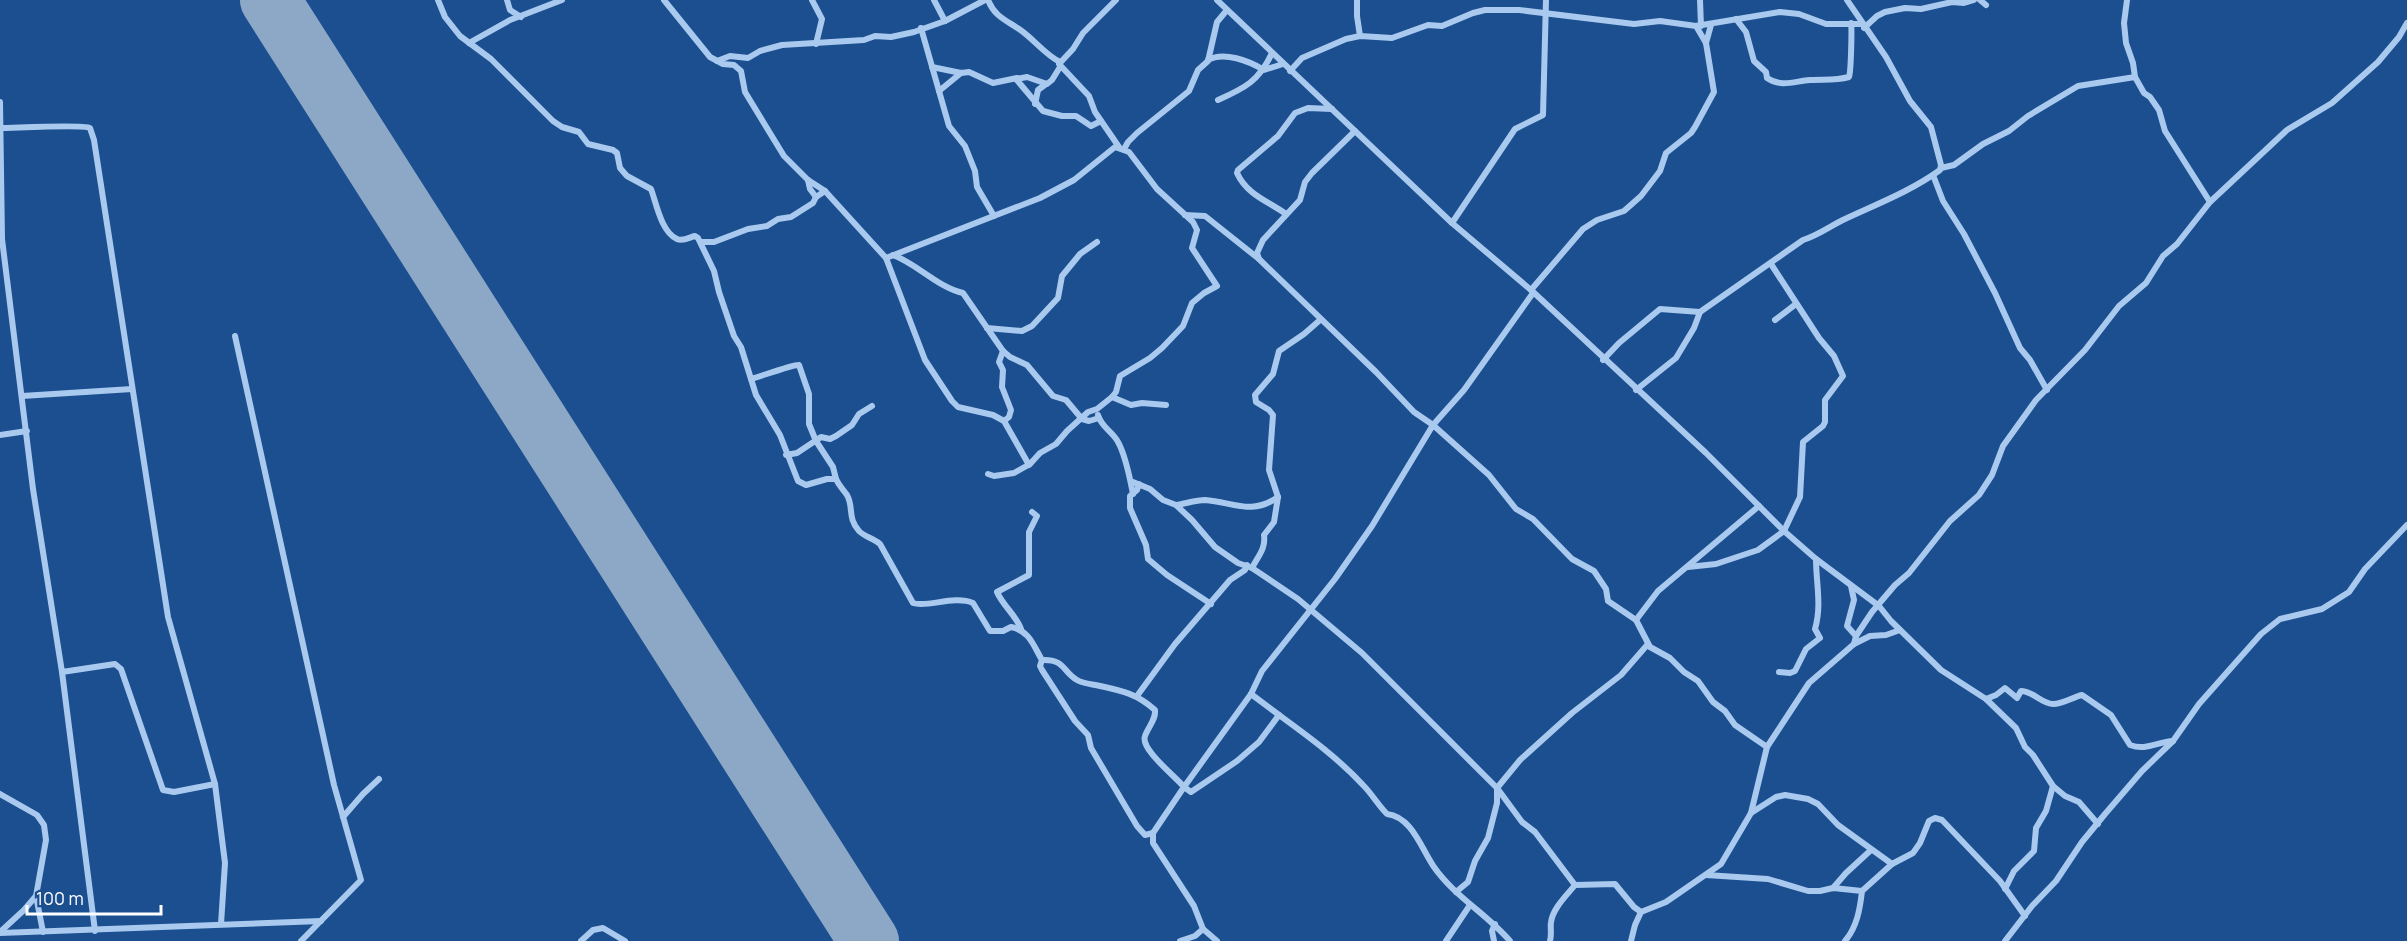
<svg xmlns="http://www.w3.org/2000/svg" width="2407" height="941" font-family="Manrope,sans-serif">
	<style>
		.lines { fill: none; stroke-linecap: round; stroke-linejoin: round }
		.runway { stroke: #8da7c7; stroke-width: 60 }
		.minor { stroke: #a9c9ee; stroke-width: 6 }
	</style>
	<rect width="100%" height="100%" fill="#1b4f8f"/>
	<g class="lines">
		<path class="runway" d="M 270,0 L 869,941"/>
		<g class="minor">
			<path d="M 438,0 L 445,17 L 460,36 L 491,59 L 553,121 L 562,127 L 579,132 L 588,144 L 613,150 L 617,153 L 620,168 L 627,176 L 651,189 C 656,202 661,232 677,239 C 683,242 690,237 695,236 L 698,238 L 714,271 L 719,292 L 734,336 L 741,347 L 756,395 L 780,435 L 798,481 L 806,485 L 827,479 L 836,479 C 839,486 843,489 847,495 C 854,507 847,518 859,531 C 865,537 873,538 880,544 L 913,603 C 927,608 954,595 973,603 L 990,631 L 1003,631 L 1011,627 C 1030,631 1033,645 1042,660 C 1065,659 1062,671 1077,680 C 1084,684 1092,684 1100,686 C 1123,691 1137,694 1155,710 C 1156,720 1148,727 1145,736 C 1140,749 1175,776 1184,787 L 1153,833 L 1153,843 L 1194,906 L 1203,929 L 1195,936 L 1180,941"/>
			<path d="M 507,0 L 510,10 L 521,17"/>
			<path d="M 664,0 L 710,57 L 723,64 L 734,65 L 741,71 L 745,92 L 784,156 L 808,180 L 825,191 L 886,258 L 925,360 L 952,401 L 958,407 L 993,415 L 1004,421 L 1029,465"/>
			<path d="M 812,0 L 822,19 L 816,44"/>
			<path d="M 934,0 L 945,21"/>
			<path d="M 988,0 C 995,17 1006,20 1019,29 C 1034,39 1044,54 1060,62"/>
			<path d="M 1116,0 L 1083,33 L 1073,49 L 1059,64 L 1089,96 L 1095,112 L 1119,147"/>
			<path d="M 1217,0 L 1452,223 L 1531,290 L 1706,453 L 1784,531 L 1816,559 L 1879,606 L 1891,621 L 1941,670 L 1986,699 L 2016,728 L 2025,747 L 2033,755 L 2053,786 L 2065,796 L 2079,802 L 2098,824"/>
			<path d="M 1357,0 L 1357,16 L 1360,36"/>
			<path d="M 1700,0 L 1701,26"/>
			<path d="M 1980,0 L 1986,5"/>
			<path d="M 2127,0 L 2124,23 L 2126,43 L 2133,63 L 2135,77"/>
			<path d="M 1736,19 L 1746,32 L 1754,61 L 1766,72 L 1767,78 C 1782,88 1795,81 1810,80 C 1824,79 1835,81 1849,77 C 1851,72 1852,28 1851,23"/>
			<path d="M 921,28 L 949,126 L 965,146 L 975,171 L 977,187 L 994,216"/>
			<path d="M 1864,28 L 1877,16 L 1885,12 L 1905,8 L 1921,9 L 1952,2 L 1964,3 L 1974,0"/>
			<path d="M 469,43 L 510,20 L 562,0"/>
			<path d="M 1706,43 L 1711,25"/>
			<path d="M 1208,60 C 1224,51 1249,61 1264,70 L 1283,64"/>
			<path d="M 717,61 L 730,56 L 748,58 L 760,51 L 782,45 L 864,40 L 875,36 L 891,37 L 914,32 L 945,21 L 985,0"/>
			<path d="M 932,67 L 961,73 L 969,72 L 993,83 L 1017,78"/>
			<path d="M 1060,67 L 1052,80 L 1047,84 L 1027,77 L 1016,79 L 1043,111 L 1062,116 L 1076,116 L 1091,126 L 1101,121"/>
			<path d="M 1290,71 L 1302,58 L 1346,39 L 1360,36 L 1392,38 L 1428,25 L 1442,26 L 1473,13 L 1485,10 L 1519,10 L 1634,24 L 1660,21 L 1696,26 L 1780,12 L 1799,14 L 1826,24 L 1861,24"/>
			<path d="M 939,91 L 961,73"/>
			<path d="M 1218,100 C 1245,88 1259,81 1272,53"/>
			<path d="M 0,102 L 2,239 L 33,489 L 62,672 L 95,931"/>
			<path d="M 1035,104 L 1038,90 L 1046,84"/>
			<path d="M 0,128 C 14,128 83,124 90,128 L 94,140 L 168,617 L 215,784 L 225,863 L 221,924"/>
			<path d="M 1355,131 L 1312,173 L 1305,182 L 1300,200 L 1263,240 L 1257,253 L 1259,259 L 1376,372 L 1414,412 L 1433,425 L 1464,390 L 1533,293"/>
			<path d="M 1124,149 L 1128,142 L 1137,133 L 1189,91 L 1198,70 L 1208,61 L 1217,22 L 1227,10"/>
			<path d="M 1941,168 L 1954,165 L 1983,144 L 2009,131 L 2028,116 L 2078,86 L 2135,77 L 2144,93 L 2150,97 L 2159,110 L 2165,131 L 2210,202"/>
			<path d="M 1933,175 L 1943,201 L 1964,234 L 1995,293 L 2020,348 L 2030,360 L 2047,390"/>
			<path d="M 808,180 L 810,189 L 816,197"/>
			<path d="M 1286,214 C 1268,201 1247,195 1237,173 L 1238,170 L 1278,136 L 1295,113 L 1308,108 L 1332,109"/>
			<path d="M 1185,215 L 1205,216 L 1259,259"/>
			<path d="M 1452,223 L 1515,129 L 1543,115 L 1546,0"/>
			<path d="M 701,242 L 714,242 L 748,229 L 767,226 L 778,219 L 791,217 L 813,203 L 816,197 L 825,191"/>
			<path d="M 893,255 C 917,264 939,288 963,293 L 1003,351 L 1010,357 L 1027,365 L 1053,396 L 1066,400 L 1082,419 L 1089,421 L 1099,418"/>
			<path d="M 886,258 L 1040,198 L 1074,180 L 1115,147 L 1129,152 L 1157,189 L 1193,222 L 1197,230 L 1192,248 L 1217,286 L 1204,293 L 1192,303 L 1183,326 L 1162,348 L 1150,358 L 1120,376 L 1116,392 L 1112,397 L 1097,409 L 1088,412 L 1067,431 L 1056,444 L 1040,453 L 1030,464 L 1014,473 L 994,476 L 988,474"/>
			<path d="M 1531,290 L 1583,229 L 1597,220 L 1624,211 L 1641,196 L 1660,171 L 1666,153 L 1691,133 L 1695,127 L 1714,92 L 1706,43 L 1696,26"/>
			<path d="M 1775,320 L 1796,304"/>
			<path d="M 987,328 L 1022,331 L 1032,326 L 1058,298 L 1062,276 L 1080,254 L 1097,242"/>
			<path d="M 235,336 L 334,785 L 361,880 L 301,941"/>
			<path d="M 1003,351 L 999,362 L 1003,370 L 1002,387 L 1011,410 L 1009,417 L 1004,421"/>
			<path d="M 1603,360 L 1619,343 L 1660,309 L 1700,312"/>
			<path d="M 751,379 C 759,377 794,364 799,365 L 809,394 L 809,424 L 816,441 L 833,467 L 836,479"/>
			<path d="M 1636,390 L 1676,358 L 1694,328 L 1700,312 L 1803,240 C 1819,235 1830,226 1845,219 C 1877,204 1911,191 1940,170 L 1941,165 L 1931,127 L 1910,101 L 1886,57 L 1847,0"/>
			<path d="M 22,396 L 132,389"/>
			<path d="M 1112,397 L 1131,405 L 1142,403 L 1166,405"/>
			<path d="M 1098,415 C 1101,427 1113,432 1118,442 C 1126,456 1130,479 1133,494"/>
			<path d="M 0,435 L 27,431"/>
			<path d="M 786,455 L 797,453 L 821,437 L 830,439 L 836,436 L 852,425 L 859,414 L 872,406"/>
			<path d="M 1133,482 L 1150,489 L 1163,500 L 1176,505 L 1192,520 L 1215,547 L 1238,563 L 1252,568 L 1298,599 L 1362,653 L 1497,788 L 1522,822 L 1535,832 L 1575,885 L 1615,884 L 1634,907 L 1641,912"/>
			<path d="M 1139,484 L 1137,490 L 1130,496 L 1130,508 L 1146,545 L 1148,559 L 1167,575 L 1211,604"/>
			<path d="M 1176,505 C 1185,504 1195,500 1205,500 C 1233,502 1251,516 1278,497"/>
			<path d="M 1688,567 L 1716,564 L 1758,550 L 1784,531 L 1800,497 L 1803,442 L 1823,426 L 1825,422 L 1825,400 L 1843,376 L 1834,356 L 1819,338 L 1771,264"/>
			<path d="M 1252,568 C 1258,556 1266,549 1264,535 L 1274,522 L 1278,497 L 1269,470 L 1273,415 L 1269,410 L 1256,402 L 1255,395 L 1273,374 L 1279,351 L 1304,334 L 1320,320"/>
			<path d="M 1636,620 L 1658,591 L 1759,506"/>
			<path d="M 1021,629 C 1016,615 1003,606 997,592 L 1029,575 L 1029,532 L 1037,516 L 1032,512"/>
			<path d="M 1856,636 L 1872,612 L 1895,585 L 1909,573 L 1950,521 L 1979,495 L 1992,475 L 2003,446 L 2036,400 L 2085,350 L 2119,306 L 2146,283 L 2163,256 L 2177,244 L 2210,202 L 2287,130 L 2332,103 L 2378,62 L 2399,37 L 2407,23"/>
			<path d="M 1854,644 L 1870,636 L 1886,635 L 1900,630"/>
			<path d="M 1042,660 L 1040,666 L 1042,670 L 1075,721 L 1088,735 L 1091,748 L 1137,826 L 1145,835 L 1153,833"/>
			<path d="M 62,672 L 115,664 L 121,669 L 163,790 L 174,792 L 215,784"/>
			<path d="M 1779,672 L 1790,673 L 1795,671 L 1806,649 L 1820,638 L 1815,629 C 1822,605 1816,583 1816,559"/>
			<path d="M 1251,694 L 1279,715"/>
			<path d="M 1137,696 L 1175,644 L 1230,580 L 1245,570 L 1247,565"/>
			<path d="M 1986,699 L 1996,695 L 2005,688 L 2017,698 L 2021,691 C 2033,691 2042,704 2053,704 C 2063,704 2073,697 2082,695 L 2111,715 L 2130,745 C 2146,751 2157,742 2173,741"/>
			<path d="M 0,794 L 37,815 L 44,825 L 46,840 L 36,896 L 43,932"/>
			<path d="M 1751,813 L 1776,797 L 1785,795 L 1808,799 L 1818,804 L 1838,825 L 1892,864"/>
			<path d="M 343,817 L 363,794 L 379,779"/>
			<path d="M 1706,875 L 1768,879 L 1808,891 L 1820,891 L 1833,888 L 1862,891"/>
			<path d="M 1833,888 L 1846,873 L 1871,850"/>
			<path d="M 2005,889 L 2014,871 L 2034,851 L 2036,828 L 2046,811 L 2053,786"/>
			<path d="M 1456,892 L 1468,882 L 1475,861 L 1488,838 L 1497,803 L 1497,788 L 1520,760 L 1572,713 L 1621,675 L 1648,644"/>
			<path d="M 1203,929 L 1217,941"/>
			<path d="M 0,932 L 24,910 L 36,896"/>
			<path d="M 0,933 L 321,921"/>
			<path d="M 581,941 L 593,930 L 603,928 L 625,941"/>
			<path d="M 1446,941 L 1470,905"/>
			<path d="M 1494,941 L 1492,931 L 1495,924"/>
			<path d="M 1510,941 C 1487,914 1455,897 1434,867 C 1421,848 1412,817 1387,814 C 1378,805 1372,794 1363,785 C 1338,758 1309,737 1279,715 L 1259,742 L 1237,761 L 1191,792 L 1184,787 L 1251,694 L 1262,671 L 1335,579 L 1372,526 L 1433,425 L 1489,475 L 1516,509 L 1533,519 L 1572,559 L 1594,571 L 1606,589 L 1608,601 L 1636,620 L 1650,647 L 1670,658 L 1684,672 L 1698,681 L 1713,702 L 1725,711 L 1735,725 L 1767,747"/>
			<path d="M 1550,941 C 1552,934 1550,928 1551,922 C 1553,908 1567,895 1575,885"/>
			<path d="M 1631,941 L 1635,925 L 1641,912 L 1666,902 L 1721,864 L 1751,813 L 1767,747 L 1809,683 L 1854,644 L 1856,636 L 1847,626 L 1854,600 L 1851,586"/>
			<path d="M 1845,941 C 1857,927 1860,909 1862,891 L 1892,864 L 1913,853 L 1920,843 L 1929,821 L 1935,818 L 1942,820 L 2000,881 L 2025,916"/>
			<path d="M 2005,941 L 2032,906 L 2056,881 L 2082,842 L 2105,814 L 2142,771 L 2173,741 L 2199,704 L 2261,634 L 2280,619 L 2322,609 L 2349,592 L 2365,569 L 2407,525"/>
		</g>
	</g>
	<path d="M27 905v9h134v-9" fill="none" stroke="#ffffff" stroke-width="3"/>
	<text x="36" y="905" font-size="18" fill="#ffffff" stroke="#1b4f8f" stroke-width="4.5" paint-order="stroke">100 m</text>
</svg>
